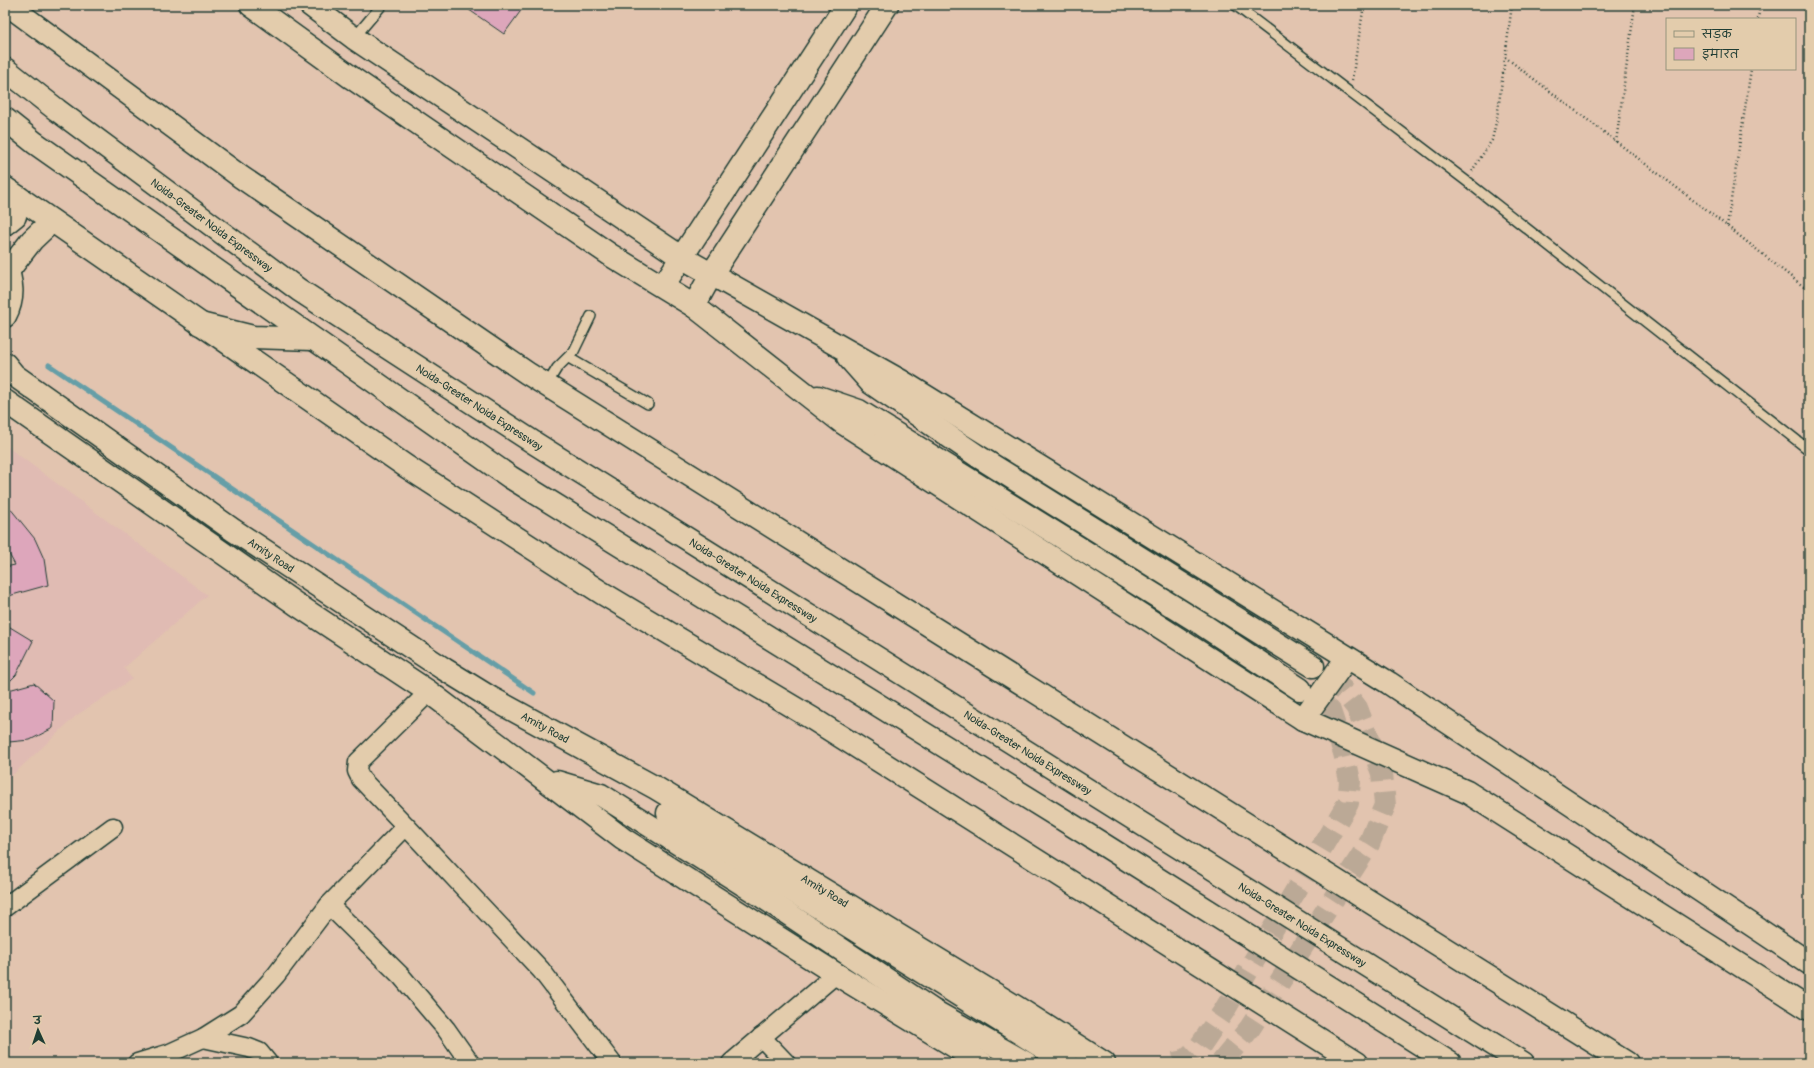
<svg xmlns="http://www.w3.org/2000/svg" width="1814" height="1068" font-family="Pangolin,'Playpen Sans Deva',sans-serif">
	<style>
		.built { fill: #e0bbb3 }
		.lines { fill: none; stroke-linecap: round; stroke-linejoin: round }
		.stream { stroke: #659ea7; stroke-width: 5 }
		.building { fill: #dda6bb; stroke: #1f3d34 }
		.tertiary-tunnel { stroke: #bba996; stroke-width: 22; stroke-dasharray: 22 11; stroke-linecap: butt }
		.service-casing { stroke: #1f3d34; stroke-width: 12 }
		.minor-casing { stroke: #1f3d34; stroke-width: 21 }
		.tertiary-casing { stroke: #1f3d34; stroke-width: 25 }
		.trunk-casing { stroke: #1f3d34; stroke-width: 25 }
		.path { stroke: #1f3d34; stroke-width: 2.5; stroke-dasharray: 1 3; stroke-linecap: butt }
		.service { stroke: #e3ccac; stroke-width: 9 }
		.minor { stroke: #e3ccac; stroke-width: 18 }
		.tertiary { stroke: #e3ccac; stroke-width: 22 }
		.trunk { stroke: #e3ccac; stroke-width: 22 }
		.labels { text-anchor: middle; dominant-baseline: central; stroke-width: 4; stroke-linejoin: round; paint-order: stroke }
		.street-label { font-size: 11px; fill: #1f3d34; stroke: #e3ccac }
	</style>
	<rect width="100%" height="100%" fill="#e2c4af"/>
	<filter id="ink" filterUnits="userSpaceOnUse"><feTurbulence type="fractalNoise" baseFrequency=".025" numOctaves="2"/><feDisplacementMap in="SourceGraphic" scale="8" xChannelSelector="R" yChannelSelector="G"/><feConvolveMatrix kernelMatrix="1 2 1 2 8 2 1 2 1" color-interpolation-filters="sRGB"/></filter>
	<g filter="url(#ink)">
		<path class="built" d="M 5,445 L 207,595 L 124,668 L 132,679 L 77,715 L 5,782 Z"/>
		<g class="lines">
			<path class="stream" d="M 49,365 L 534,693"/>
		</g>
		<g class="building">
			<path d="M 462,5 L 525,5 L 504,34 Z"/>
			<path d="M 5,502 L 35,539 L 44,559 L 48,585 L 5,597 L 5,567 L 15,565 L 5,547 Z"/>
			<path d="M 5,624 L 33,641 L 16,675 L 5,686 Z"/>
			<path d="M 34,683 L 54,701 L 53,728 L 30,740 L 9,742 L 5,737 L 5,691 Z"/>
		</g>
		<g class="lines">
			<g class="tertiary-tunnel">
				<path d="M 1174,1063 L 1184,1061 L 1200,1046 L 1224,1011 L 1348,803 L 1350,781 L 1344,753 L 1330,711 L 1302,689"/>
				<path d="M 1221,1063 L 1250,1028 L 1369,844 L 1385,805 L 1382,773 L 1357,708 L 1343,690 L 1315,668"/>
			</g>
			<defs>
				<g id="service">
					<path d="M 1235,5 L 1465,180 L 1809,450"/>
					<path d="M 354,38 L 382,5"/>
					<path d="M 569,358 L 648,404"/>
					<path d="M 546,386 L 557,368 L 574,351 L 591,316"/>
				</g>
				<g id="minor">
					<path d="M 429,692 L 358,762 L 357,771 L 361,779 L 406,826 L 541,970 L 612,1063"/>
					<path d="M 329,905 L 401,976 L 446,1029 L 470,1063"/>
					<path d="M 5,907 L 113,827"/>
					<path d="M 761,1037 L 786,1063"/>
					<path d="M 203,1038 L 249,1048 L 259,1052 L 268,1063"/>
					<path d="M 137,1063 L 170,1053 L 203,1038 L 241,1014 L 276,975 L 329,905 L 406,826"/>
					<path d="M 731,1063 L 836,974"/>
				</g>
				<g id="tertiary">
					<path d="M 8,5 L 241,177 L 527,373 L 1627,1063"/>
					<path d="M 251,5 L 352,78 L 612,256 L 694,306 L 843,423 L 1303,719 L 1467,792 L 1809,1009"/>
					<path d="M 310,5 L 354,38 L 681,257 L 901,381 L 1389,683 L 1809,963"/>
					<path d="M 5,188 L 407,467 L 602,593 L 813,719 L 1357,1063"/>
					<path d="M 5,224 L 15,216 L 18,197"/>
					<path d="M 5,262 C 12,282 15,297 5,316"/>
					<path d="M 8,271 L 32,240 L 52,221"/>
					<path d="M 663,286 L 846,5"/>
					<path d="M 694,306 L 711,275 L 887,5"/>
					<path d="M 848,357 L 871,383 L 979,457 L 1313,666"/>
					<path id="s1" d="M 5,364 L 14,375 L 233,530 L 444,669 L 491,698 L 656,788 L 1016,1007 L 1104,1063"/>
					<path d="M 818,397 L 859,411 L 1203,625 L 1300,689"/>
					<path d="M 5,401 L 296,604 L 429,692 L 623,839 L 836,974 L 982,1063"/>
					<path d="M 1303,719 L 1347,658"/>
					<path d="M 557,782 L 601,795 L 763,897 L 932,1010 L 1026,1063"/>
					<path d="M 668,813 L 1066,1062"/>
				</g>
				<g id="trunk">
					<path id="s2" d="M 5,69 L 57,110 L 299,290 L 536,444 L 1523,1063"/>
					<path d="M 5,119 L 35,143 L 510,477 L 1096,840 L 1450,1063"/>
					<path d="M 200,324 L 253,337 L 312,339"/>
				</g>
			</defs>
			<use href="#service" class="service-casing"/>
			<use href="#minor" class="minor-casing"/>
			<use href="#tertiary" class="tertiary-casing"/>
			<use href="#trunk" class="trunk-casing"/>
			<g class="path">
				<path d="M 1758,19 L 1760,5"/>
				<path d="M 1505,57 L 1727,226 L 1809,291"/>
				<path d="M 1352,80 L 1364,5"/>
				<path d="M 1616,142 L 1635,5"/>
				<path d="M 1472,171 L 1492,140 L 1497,118 L 1512,5"/>
				<path d="M 1727,226 L 1751,69"/>
			</g>
			<use href="#service" class="service"/>
			<use href="#minor" class="minor"/>
			<use href="#tertiary" class="tertiary"/>
			<use href="#trunk" class="trunk"/>
		</g>
	</g>
	<g class="labels">
		<g class="street-label">
			<text stroke="none"><textPath href="#s2" startOffset="259">Noida-Greater Noida Expressway</textPath></text>
			<text stroke="none"><textPath href="#s2" startOffset="583">Noida-Greater Noida Expressway</textPath></text>
			<text stroke="none"><textPath href="#s1" startOffset="328">Amity Road</textPath></text>
			<text stroke="none"><textPath href="#s2" startOffset="907">Noida-Greater Noida Expressway</textPath></text>
			<text stroke="none"><textPath href="#s1" startOffset="652">Amity Road</textPath></text>
			<text stroke="none"><textPath href="#s2" startOffset="1231">Noida-Greater Noida Expressway</textPath></text>
			<text stroke="none"><textPath href="#s1" startOffset="976">Amity Road</textPath></text>
			<text stroke="none"><textPath href="#s2" startOffset="1555">Noida-Greater Noida Expressway</textPath></text>
		</g>
	</g>
	<rect width="1814" height="1068" fill="none" stroke="#e3ccac" stroke-width="20"/>
	<rect x="10" y="10" width="1794" height="1048" fill="none" stroke="#1f3d34" stroke-width="1.5" filter="url(#ink)"/>
	<rect x="1666" y="18" width="130" height="52" fill="#e3ccac" stroke="#95937c"/>
	<rect x="1674" y="31" width="20" height="6" fill="#e3ccac" stroke="#95937c"/>
	<text x="1702" y="38" font-size="12" fill="#1f3d34">सड़क</text>
	<rect x="1674" y="48" width="20" height="12" fill="#dda6bb" stroke="#95937c"/>
	<text x="1702" y="58" font-size="12" fill="#1f3d34">इमारत</text>
	<g transform="translate(38 1030) rotate(357)" stroke="#e3ccac" stroke-width="3" paint-order="stroke">
	<path d="M0-3L7 15L0 10L-7 15Z" fill="#1f3d34"/>
	<text y="-6" font-size="11" font-weight="bold" text-anchor="middle" fill="#1f3d34">उ</text>
	</g>
</svg>
